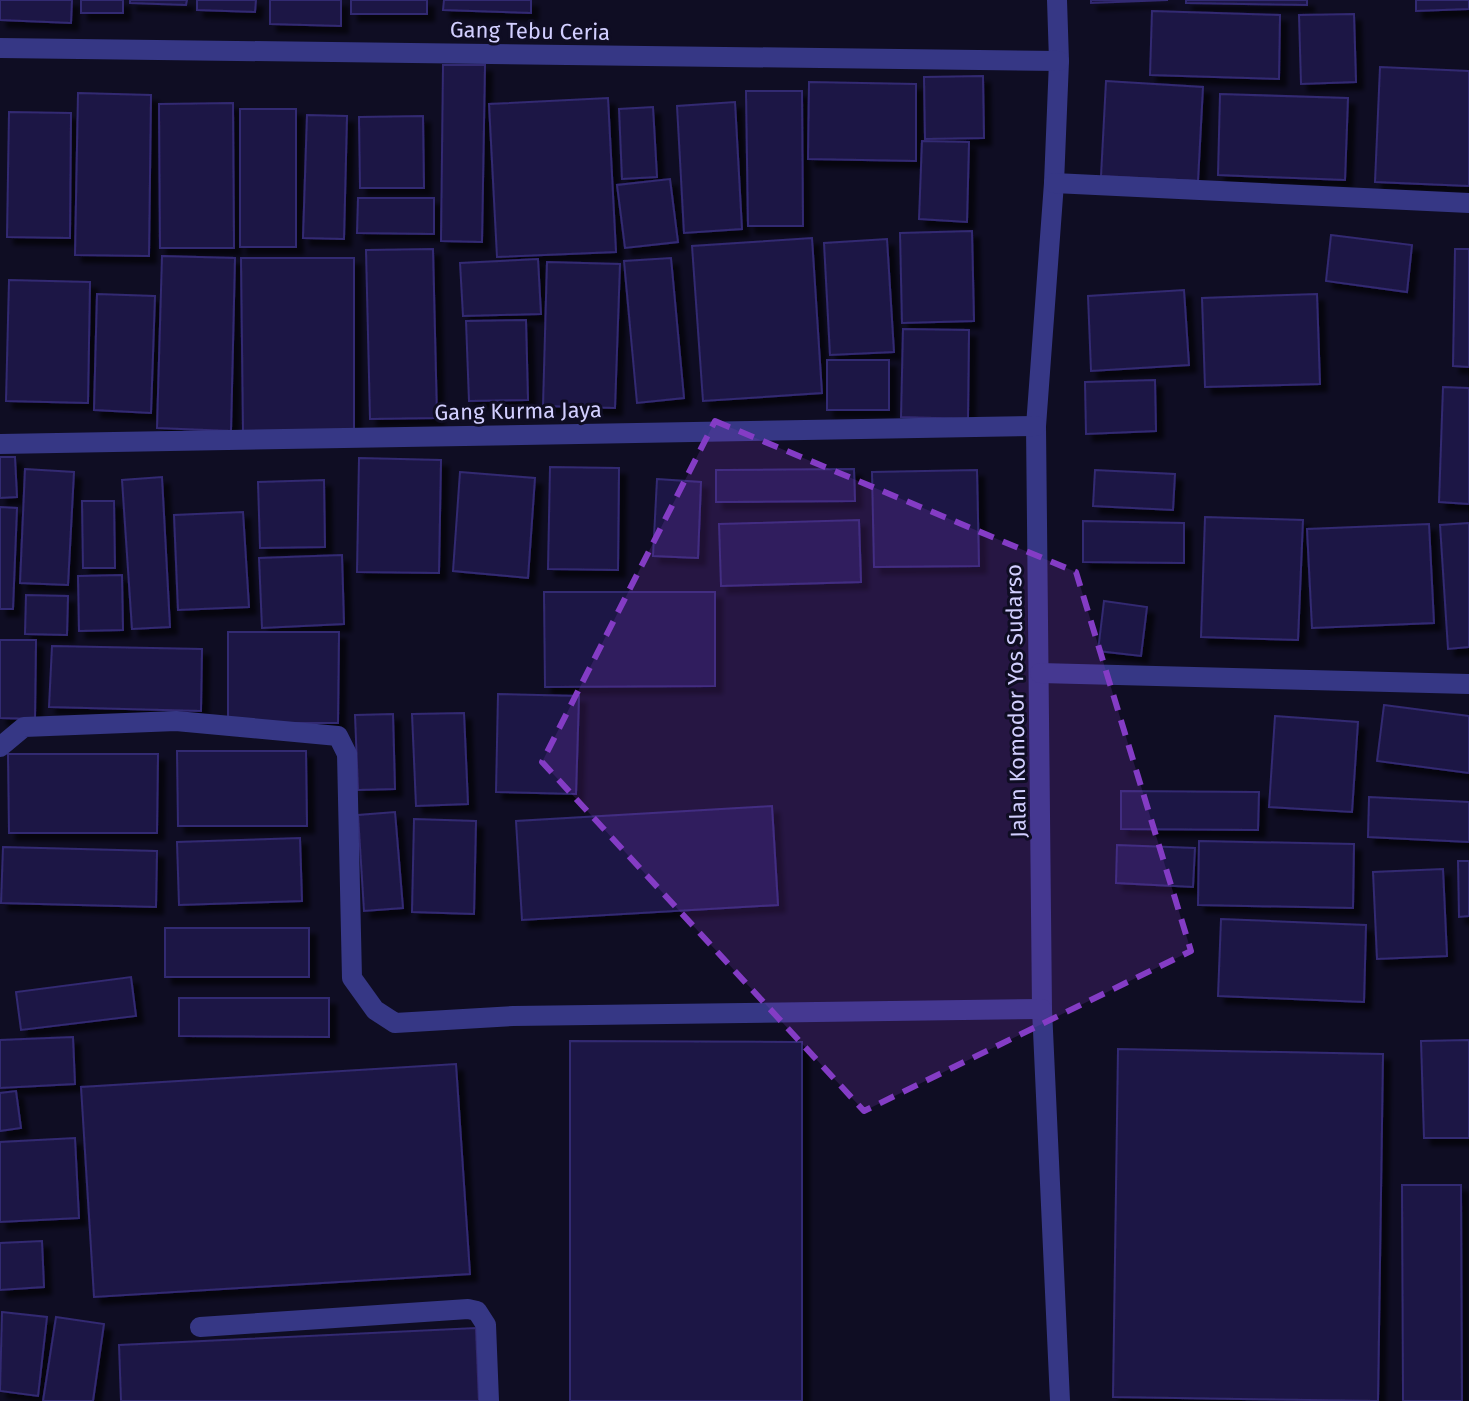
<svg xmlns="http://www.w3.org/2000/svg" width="1469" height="1401" font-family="'Fira Sans',sans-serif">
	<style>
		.building { fill: #1e1845; stroke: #332972; stroke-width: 2; filter: url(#shadow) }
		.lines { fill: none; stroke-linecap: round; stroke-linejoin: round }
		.minor { stroke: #363785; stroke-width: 20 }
		.marked { fill: #843cc5; fill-opacity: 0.2; stroke: #843cc5; stroke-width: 6; stroke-dasharray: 16 10; stroke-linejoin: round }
		.labels { text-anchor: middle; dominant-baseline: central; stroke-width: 6; stroke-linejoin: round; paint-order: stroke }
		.street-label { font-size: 22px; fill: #d2cfff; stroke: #0f0d23 }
	</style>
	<defs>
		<filter id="shadow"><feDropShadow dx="7" dy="7" stdDeviation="2" flood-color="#0009"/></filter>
	</defs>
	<rect width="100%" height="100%" fill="#0f0d23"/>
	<g class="building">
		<path d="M 0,0 L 72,0 L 71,23 L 0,20 Z"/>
		<rect x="81" y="0" width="42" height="13"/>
		<path d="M 130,0 L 187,0 L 186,5 L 130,3 Z"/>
		<path d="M 197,0 L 256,0 L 255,12 L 197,10 Z"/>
		<path d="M 270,0 L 341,0 L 341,26 L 270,24 Z"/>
		<rect x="351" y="0" width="76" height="14"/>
		<path d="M 444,0 L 531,0 L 531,13 L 443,10 Z"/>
		<path d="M 1091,0 L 1168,0 L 1091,3 Z"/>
		<path d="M 1186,0 L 1307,0 L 1307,5 L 1186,3 Z"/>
		<path d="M 1416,0 L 1469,0 L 1469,9 L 1416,11 Z"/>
		<path d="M 1152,11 L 1280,15 L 1279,79 L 1150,75 Z"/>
		<path d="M 1354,14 L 1356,82 L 1301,84 L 1299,15 Z"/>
		<path d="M 443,65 L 485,65 L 482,242 L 441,241 Z"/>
		<path d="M 1380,67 L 1469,71 L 1469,186 L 1375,182 Z"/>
		<path d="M 983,76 L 984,138 L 925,139 L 924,77 Z"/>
		<path d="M 1106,81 L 1203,87 L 1198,181 L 1101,176 Z"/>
		<path d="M 809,82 L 916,84 L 916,161 L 808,159 Z"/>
		<path d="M 746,91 L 802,91 L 803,226 L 748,226 Z"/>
		<path d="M 78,93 L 151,95 L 149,256 L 75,255 Z"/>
		<path d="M 1220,94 L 1348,98 L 1345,180 L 1218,175 Z"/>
		<path d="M 608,98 L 616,252 L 497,257 L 489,104 Z"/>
		<path d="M 735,102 L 742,229 L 684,233 L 677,106 Z"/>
		<path d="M 233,103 L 234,248 L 160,248 L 159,104 Z"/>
		<path d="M 653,107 L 657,177 L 622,179 L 619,109 Z"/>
		<rect x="240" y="109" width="56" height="138"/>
		<path d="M 9,112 L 71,113 L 70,238 L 7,237 Z"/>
		<path d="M 307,115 L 347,116 L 344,239 L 303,238 Z"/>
		<path d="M 423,116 L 424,188 L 360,188 L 359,117 Z"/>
		<path d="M 922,141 L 969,142 L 967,222 L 919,219 Z"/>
		<path d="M 670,179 L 678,242 L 625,248 L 617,185 Z"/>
		<path d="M 358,198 L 434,198 L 434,234 L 357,233 Z"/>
		<path d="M 972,231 L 974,321 L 902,323 L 900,233 Z"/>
		<path d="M 1331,235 L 1412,245 L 1407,292 L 1326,281 Z"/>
		<path d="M 812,238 L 822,393 L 703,401 L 692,246 Z"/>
		<path d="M 887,239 L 894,352 L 830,355 L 824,243 Z"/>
		<path d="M 433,249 L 437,418 L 370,419 L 366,250 Z"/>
		<path d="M 1455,249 L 1469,249 L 1469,367 L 1453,366 Z"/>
		<path d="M 162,256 L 235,258 L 231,431 L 157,428 Z"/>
		<path d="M 241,258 L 354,258 L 354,431 L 243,431 Z"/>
		<path d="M 671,258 L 684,398 L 637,403 L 624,261 Z"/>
		<path d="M 538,259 L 541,314 L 463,316 L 460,263 Z"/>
		<path d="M 547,262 L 620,264 L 615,408 L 543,406 Z"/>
		<path d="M 9,280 L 90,282 L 88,403 L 6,401 Z"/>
		<path d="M 1184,290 L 1189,365 L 1091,371 L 1088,296 Z"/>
		<path d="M 97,294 L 155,296 L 151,413 L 94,410 Z"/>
		<path d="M 1317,294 L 1320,384 L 1205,387 L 1202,298 Z"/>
		<path d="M 526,320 L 528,400 L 469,401 L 466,321 Z"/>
		<path d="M 903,329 L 969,330 L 968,419 L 901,417 Z"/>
		<rect x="827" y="360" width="62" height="50"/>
		<path d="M 1155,380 L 1156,431 L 1086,434 L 1085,382 Z"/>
		<path d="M 1443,387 L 1469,388 L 1469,504 L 1439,502 Z"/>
		<path d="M 0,457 L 15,457 L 17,497 L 0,498 Z"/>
		<path d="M 359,458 L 441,460 L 439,573 L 357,572 Z"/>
		<path d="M 550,467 L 619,468 L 618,570 L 548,569 Z"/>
		<path d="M 25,469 L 74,472 L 68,585 L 20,583 Z"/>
		<path d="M 854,469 L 855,501 L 716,502 L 716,470 Z"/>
		<path d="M 977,470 L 979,566 L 874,567 L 872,472 Z"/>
		<path d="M 1095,470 L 1175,474 L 1173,510 L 1093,506 Z"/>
		<path d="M 460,472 L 535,478 L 528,578 L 453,571 Z"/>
		<path d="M 162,477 L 170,627 L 132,629 L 122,480 Z"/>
		<path d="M 657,479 L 701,482 L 698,558 L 653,556 Z"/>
		<path d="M 324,480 L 325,547 L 260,548 L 258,482 Z"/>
		<path d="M 82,501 L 114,501 L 115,568 L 83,568 Z"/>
		<path d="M 0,507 L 17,508 L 13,609 L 0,609 Z"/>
		<path d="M 243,512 L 249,607 L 178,610 L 174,515 Z"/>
		<path d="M 1205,517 L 1303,520 L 1298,640 L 1201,637 Z"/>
		<path d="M 859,520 L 861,582 L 721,586 L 719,524 Z"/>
		<path d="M 1083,521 L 1184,523 L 1184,563 L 1083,562 Z"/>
		<path d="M 1469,523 L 1469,647 L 1448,649 L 1440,525 Z"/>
		<path d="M 1429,524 L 1434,623 L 1312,628 L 1307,529 Z"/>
		<path d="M 342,555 L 344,624 L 262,628 L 259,558 Z"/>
		<path d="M 122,575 L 123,630 L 79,631 L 78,576 Z"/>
		<path d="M 544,592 L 715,592 L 715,686 L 545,687 Z"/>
		<path d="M 26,595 L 68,596 L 67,635 L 25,634 Z"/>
		<path d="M 1104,601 L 1147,607 L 1141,656 L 1098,651 Z"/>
		<path d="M 228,632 L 339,632 L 338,723 L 228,723 Z"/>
		<path d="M 0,640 L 36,640 L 35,719 L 0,718 Z"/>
		<path d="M 52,646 L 202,649 L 201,711 L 49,707 Z"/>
		<path d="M 498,694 L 579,696 L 576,794 L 496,792 Z"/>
		<path d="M 1384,705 L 1469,716 L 1469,773 L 1377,761 Z"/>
		<path d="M 464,713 L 468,804 L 416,806 L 412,714 Z"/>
		<path d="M 393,714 L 395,789 L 358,790 L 355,715 Z"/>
		<path d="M 1275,716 L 1358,722 L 1352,812 L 1269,807 Z"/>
		<path d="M 177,751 L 306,751 L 307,826 L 178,826 Z"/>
		<path d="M 8,754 L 158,754 L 157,833 L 9,833 Z"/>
		<path d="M 1121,791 L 1259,792 L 1258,830 L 1121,829 Z"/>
		<path d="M 1369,797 L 1469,802 L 1469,842 L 1368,837 Z"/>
		<path d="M 772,806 L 778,905 L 522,920 L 516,821 Z"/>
		<path d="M 395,812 L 403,908 L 364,911 L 358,815 Z"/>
		<path d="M 414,819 L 476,821 L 474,914 L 412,912 Z"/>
		<path d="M 300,838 L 302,901 L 179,905 L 177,842 Z"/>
		<path d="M 1199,841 L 1354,844 L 1353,908 L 1198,905 Z"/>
		<path d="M 1117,845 L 1195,848 L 1193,887 L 1116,883 Z"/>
		<path d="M 3,847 L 157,851 L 156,907 L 1,903 Z"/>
		<path d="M 1458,861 L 1469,861 L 1469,916 L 1459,917 Z"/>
		<path d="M 1443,869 L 1447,956 L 1377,959 L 1373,872 Z"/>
		<path d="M 1221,919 L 1366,925 L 1364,1002 L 1218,996 Z"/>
		<rect x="165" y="928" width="144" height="49"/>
		<path d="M 131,977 L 136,1016 L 21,1030 L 16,992 Z"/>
		<path d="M 179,998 L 329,998 L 329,1037 L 179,1036 Z"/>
		<path d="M 73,1037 L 75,1084 L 0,1088 L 0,1040 Z"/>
		<path d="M 1469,1040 L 1469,1138 L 1424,1138 L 1421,1041 Z"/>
		<path d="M 570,1041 L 802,1042 L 802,1401 L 570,1401 Z"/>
		<path d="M 1118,1049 L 1383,1054 L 1378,1401 L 1113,1397 Z"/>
		<path d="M 456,1064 L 470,1274 L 94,1297 L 81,1087 Z"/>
		<path d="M 16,1091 L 21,1128 L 0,1131 L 0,1093 Z"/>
		<path d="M 75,1138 L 79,1218 L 0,1222 L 0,1142 Z"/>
		<path d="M 1402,1185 L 1461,1185 L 1462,1401 L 1403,1401 Z"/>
		<path d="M 42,1241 L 44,1287 L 0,1290 L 0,1243 Z"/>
		<path d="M 2,1312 L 47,1317 L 38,1396 L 0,1391 Z"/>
		<path d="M 56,1317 L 104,1324 L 93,1401 L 43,1401 Z"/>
		<path d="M 476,1328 L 479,1401 L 121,1401 L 119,1345 Z"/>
	</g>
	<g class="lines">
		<g class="minor">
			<path d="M 1057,0 L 1059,61 L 1054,183 L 1036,426 L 1042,1009 L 1060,1401"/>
			<path d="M 0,48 L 1059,61"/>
			<path d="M 1054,183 L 1469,203"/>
			<path d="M 0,444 L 1036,426"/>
			<path d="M 1040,673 L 1469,684"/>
			<path d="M 0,747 L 24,727 L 176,721 L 338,736 L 347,754 L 352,978 L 375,1010 L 395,1023 L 513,1016 L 1042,1009"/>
			<path d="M 200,1327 L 468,1309 L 477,1311 L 486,1325 L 489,1401"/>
		</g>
	</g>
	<path class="marked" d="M 715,421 L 1076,572 L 1191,951 L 864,1111 L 542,762 Z"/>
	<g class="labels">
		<g class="street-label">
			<text transform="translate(530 31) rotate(1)">Gang Tebu Ceria</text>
			<text transform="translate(518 411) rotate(-1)">Gang Kurma Jaya</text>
			<text transform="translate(1016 701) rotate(-91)">Jalan Komodor Yos Sudarso</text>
		</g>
	</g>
</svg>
